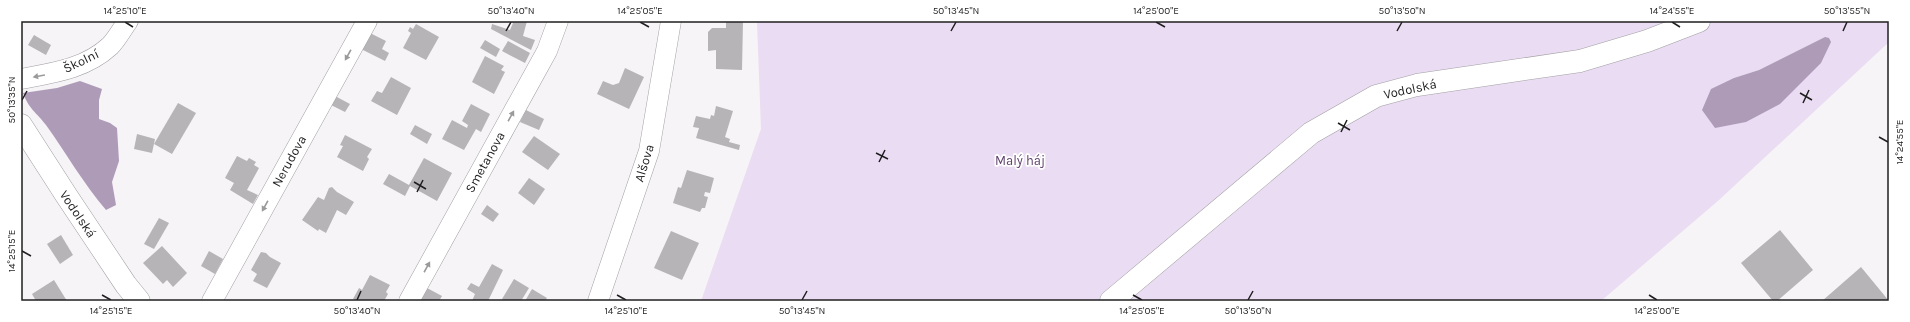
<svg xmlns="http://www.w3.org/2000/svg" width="1910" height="322" font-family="Karla,sans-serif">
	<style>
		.green { fill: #eadcf2; fill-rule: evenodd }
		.water { fill: #ae9bb8 }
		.building { fill: #b7b4b8 }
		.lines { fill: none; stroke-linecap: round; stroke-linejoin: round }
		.street-casing { stroke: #a2a0a4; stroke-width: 21 }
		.secondary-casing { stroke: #a2a0a4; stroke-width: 23 }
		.street { stroke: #fff; stroke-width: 20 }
		.secondary { stroke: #fff; stroke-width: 22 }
		.oneway { fill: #9b9a9b }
		.ticks { fill: none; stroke: #201f20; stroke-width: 1.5 }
		.labels { text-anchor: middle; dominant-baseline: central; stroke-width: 3.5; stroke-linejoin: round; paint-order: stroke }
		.street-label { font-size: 13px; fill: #201f20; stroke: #fff }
		.park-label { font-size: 13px; fill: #60436e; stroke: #fff }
		.neatline { fill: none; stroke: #201f20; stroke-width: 1.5 }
		.ticks-label { font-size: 10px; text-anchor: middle; fill: #201f20 }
	</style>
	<rect width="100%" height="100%" fill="#f6f4f7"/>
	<path class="green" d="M 757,21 L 1889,21 L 1889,42 L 1719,200 L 1601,301 L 701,301 L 761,129 ZM 1825,37 L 1821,63 L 1734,78 L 1759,70 Z"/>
	<g class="water">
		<path d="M 1825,37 L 1829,38 L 1831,42 L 1821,63 L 1780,104 L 1746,122 L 1715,128 L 1702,110 L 1711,89 L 1734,78 L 1759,70 Z"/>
		<path d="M 80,81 L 102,89 L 99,100 L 99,119 L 110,123 L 117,128 L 119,161 L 112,182 L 116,205 L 106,210 C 83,183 66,153 46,125 C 36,112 29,109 23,93 L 57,88 Z"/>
	</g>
	<g class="building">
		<path d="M 508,21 L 527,21 L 523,36 L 535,40 L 531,50 L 491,29 L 492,24 L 510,30 L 513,23 Z"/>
		<path d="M 726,21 L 743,21 L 742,70 L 716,69 L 716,50 L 708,51 L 708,32 L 712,28 L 726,28 Z"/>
		<path d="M 416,24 L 439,37 L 426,60 L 403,48 L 411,33 L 408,31 L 410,27 L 413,29 Z"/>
		<path d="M 370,33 L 386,41 L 382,49 L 389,53 L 385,61 L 361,49 Z"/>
		<path d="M 34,35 L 51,45 L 46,55 L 28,45 Z"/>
		<path d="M 485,40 L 500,49 L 496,57 L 480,48 Z"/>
		<path d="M 508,41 L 530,53 L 525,63 L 502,51 Z"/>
		<path d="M 485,56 L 504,66 L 501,70 L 505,72 L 494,94 L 472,82 Z"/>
		<path d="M 625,68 L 644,77 L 629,109 L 597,94 L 603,81 L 613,85 L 619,83 Z"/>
		<path d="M 391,77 L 411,88 L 397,115 L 371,101 L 377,91 L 382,93 Z"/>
		<path d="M 335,96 L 350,104 L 345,112 L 331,105 Z"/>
		<path d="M 178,103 L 196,113 L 172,154 L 154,144 Z"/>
		<path d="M 471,104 L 490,114 L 481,132 L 476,129 L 464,150 L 442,139 L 452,120 L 467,128 L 468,125 L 462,121 Z"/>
		<path d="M 716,106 L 733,111 L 725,137 L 730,139 L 729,142 L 740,145 L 739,150 L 696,138 L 699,128 L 693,127 L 696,116 L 710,119 L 711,115 L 714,116 Z"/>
		<path d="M 526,110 L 544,119 L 539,130 L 520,122 Z"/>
		<path d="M 415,125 L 432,134 L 427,144 L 410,134 Z"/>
		<path d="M 137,134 L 155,139 L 152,153 L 134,149 Z"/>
		<path d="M 345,135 L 372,149 L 367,157 L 369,159 L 363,171 L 337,157 L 343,146 L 340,145 Z"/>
		<path d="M 534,136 L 560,154 L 548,170 L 522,152 Z"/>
		<path d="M 237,156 L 247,161 L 249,158 L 256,162 L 254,165 L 259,168 L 247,190 L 258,195 L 253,204 L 230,190 L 234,183 L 225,178 Z"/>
		<path d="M 424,158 L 452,173 L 437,201 L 410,186 L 405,196 L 383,184 L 389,174 L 409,185 Z"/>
		<path d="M 687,170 L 714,178 L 710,193 L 705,192 L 704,196 L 708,197 L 705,208 L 702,208 L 700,212 L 673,203 L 678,187 L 681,188 Z"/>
		<path d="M 529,178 L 545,189 L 534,205 L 518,193 Z"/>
		<path d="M 332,187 L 337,192 L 354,202 L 346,215 L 337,210 L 326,233 L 319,229 L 318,231 L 302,220 L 318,197 L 324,200 L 329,188 Z"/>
		<path d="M 487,205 L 499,214 L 493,222 L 481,214 Z"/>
		<path d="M 159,218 L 169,223 L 154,249 L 144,244 Z"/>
		<path d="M 1780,230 L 1813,270 L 1777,301 L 1773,301 L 1741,263 Z"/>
		<path d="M 671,231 L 699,243 L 682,280 L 654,268 Z"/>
		<path d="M 61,235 L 73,255 L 60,264 L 47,244 Z"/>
		<path d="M 162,246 L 187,273 L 173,287 L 167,280 L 163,284 L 143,263 Z"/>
		<path d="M 209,251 L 223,259 L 215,274 L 201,266 Z"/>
		<path d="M 261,252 L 266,253 L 270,257 L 281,263 L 267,288 L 253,281 L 257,274 L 251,270 Z"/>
		<path d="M 492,264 L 503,270 L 488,301 L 472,301 L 475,294 L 467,289 L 471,283 L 479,287 Z"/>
		<path d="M 1861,267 L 1889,301 L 1822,301 Z"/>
		<path d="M 370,275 L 390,285 L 386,292 L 388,294 L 384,301 L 356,301 L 353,299 L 359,288 L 362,290 Z"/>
		<path d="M 514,279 L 529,288 L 521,301 L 505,301 L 502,299 Z"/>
		<path d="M 54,280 L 67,301 L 36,301 L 32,294 Z"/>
		<path d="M 427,288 L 442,296 L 439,301 L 419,301 Z"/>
		<path d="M 532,289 L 547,298 L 545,301 L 525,301 Z"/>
	</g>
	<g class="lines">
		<defs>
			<g id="street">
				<path d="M 21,79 C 53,73 85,69 110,46 C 117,39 122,29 128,21"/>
				<path d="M 212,301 L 367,21"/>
				<path d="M 409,301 L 547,51 L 558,21"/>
				<path d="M 598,301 L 649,151 L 671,21"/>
			</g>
			<g id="secondary">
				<path d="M 21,125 L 66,195 L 126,285 L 139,301"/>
				<path d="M 1111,301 L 1311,133 L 1376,96 L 1417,85 L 1580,61 L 1647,41 L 1699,21"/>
			</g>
		</defs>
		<use href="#street" class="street-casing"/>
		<use href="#secondary" class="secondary-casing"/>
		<use href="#street" class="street"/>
		<use href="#secondary" class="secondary"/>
	</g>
	<defs><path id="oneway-solid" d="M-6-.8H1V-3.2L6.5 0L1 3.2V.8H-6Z"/></defs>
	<g class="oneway">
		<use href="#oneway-solid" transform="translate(348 55) rotate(119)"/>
		<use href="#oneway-solid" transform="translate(39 76) rotate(170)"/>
		<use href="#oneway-solid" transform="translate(511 116) rotate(-61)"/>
		<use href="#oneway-solid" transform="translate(265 206) rotate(119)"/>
		<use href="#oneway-solid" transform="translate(427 267) rotate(-61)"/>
	</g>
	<path class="ticks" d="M 125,22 L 133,27M 640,22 L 649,27M 1156,22 L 1165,27M 1672,22 L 1680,27M 506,31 L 511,22M 951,31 L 956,22M 1397,31 L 1402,22M 1843,31 L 1847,22M 1800,93 L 1812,100M 22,100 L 27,91M 1803,103 L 1809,90M 1338,123 L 1350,130M 1341,132 L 1347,120M 1879,137 L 1888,142M 876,153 L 888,159M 879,162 L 885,150M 414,182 L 426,189M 417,192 L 423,180M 22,251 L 31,256M 102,295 L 111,300M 617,295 L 626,300M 1133,295 L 1142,300M 1649,295 L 1657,300M 357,300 L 361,291M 802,300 L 807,291M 1248,300 L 1253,291"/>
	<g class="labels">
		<g class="street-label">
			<text transform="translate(81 61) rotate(-26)">Školní</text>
			<text transform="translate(1410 89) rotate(-12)">Vodolská</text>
			<text transform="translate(289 161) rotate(-61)">Nerudova</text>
			<text transform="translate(485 162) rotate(-61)">Smetanova</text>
			<text transform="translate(644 163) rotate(-73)">Alšova</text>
			<text transform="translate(78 214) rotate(56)">Vodolská</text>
		</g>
		<g class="park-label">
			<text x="1020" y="160">Malý háj</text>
		</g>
	</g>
	<rect width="1910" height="322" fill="none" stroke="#ffffff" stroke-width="44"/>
	<rect x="22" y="22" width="1866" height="278" class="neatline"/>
	<g class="ticks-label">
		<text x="125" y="14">14°25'10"E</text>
		<text x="511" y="14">50°13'40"N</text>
		<text x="640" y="14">14°25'05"E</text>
		<text x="956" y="14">50°13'45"N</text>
		<text x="1156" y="14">14°25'00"E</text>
		<text x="1402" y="14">50°13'50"N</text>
		<text x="1672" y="14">14°24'55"E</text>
		<text x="1847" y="14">50°13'55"N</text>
		<text transform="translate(11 100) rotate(-90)" y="4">50°13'35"N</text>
		<text transform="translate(1899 142) rotate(-90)" y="4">14°24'55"E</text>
		<text transform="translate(11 251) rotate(-90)" y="4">14°25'15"E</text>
		<text x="111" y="314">14°25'15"E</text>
		<text x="357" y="314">50°13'40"N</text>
		<text x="626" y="314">14°25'10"E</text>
		<text x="802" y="314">50°13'45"N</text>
		<text x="1142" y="314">14°25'05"E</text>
		<text x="1248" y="314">50°13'50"N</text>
		<text x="1657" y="314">14°25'00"E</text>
	</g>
</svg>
